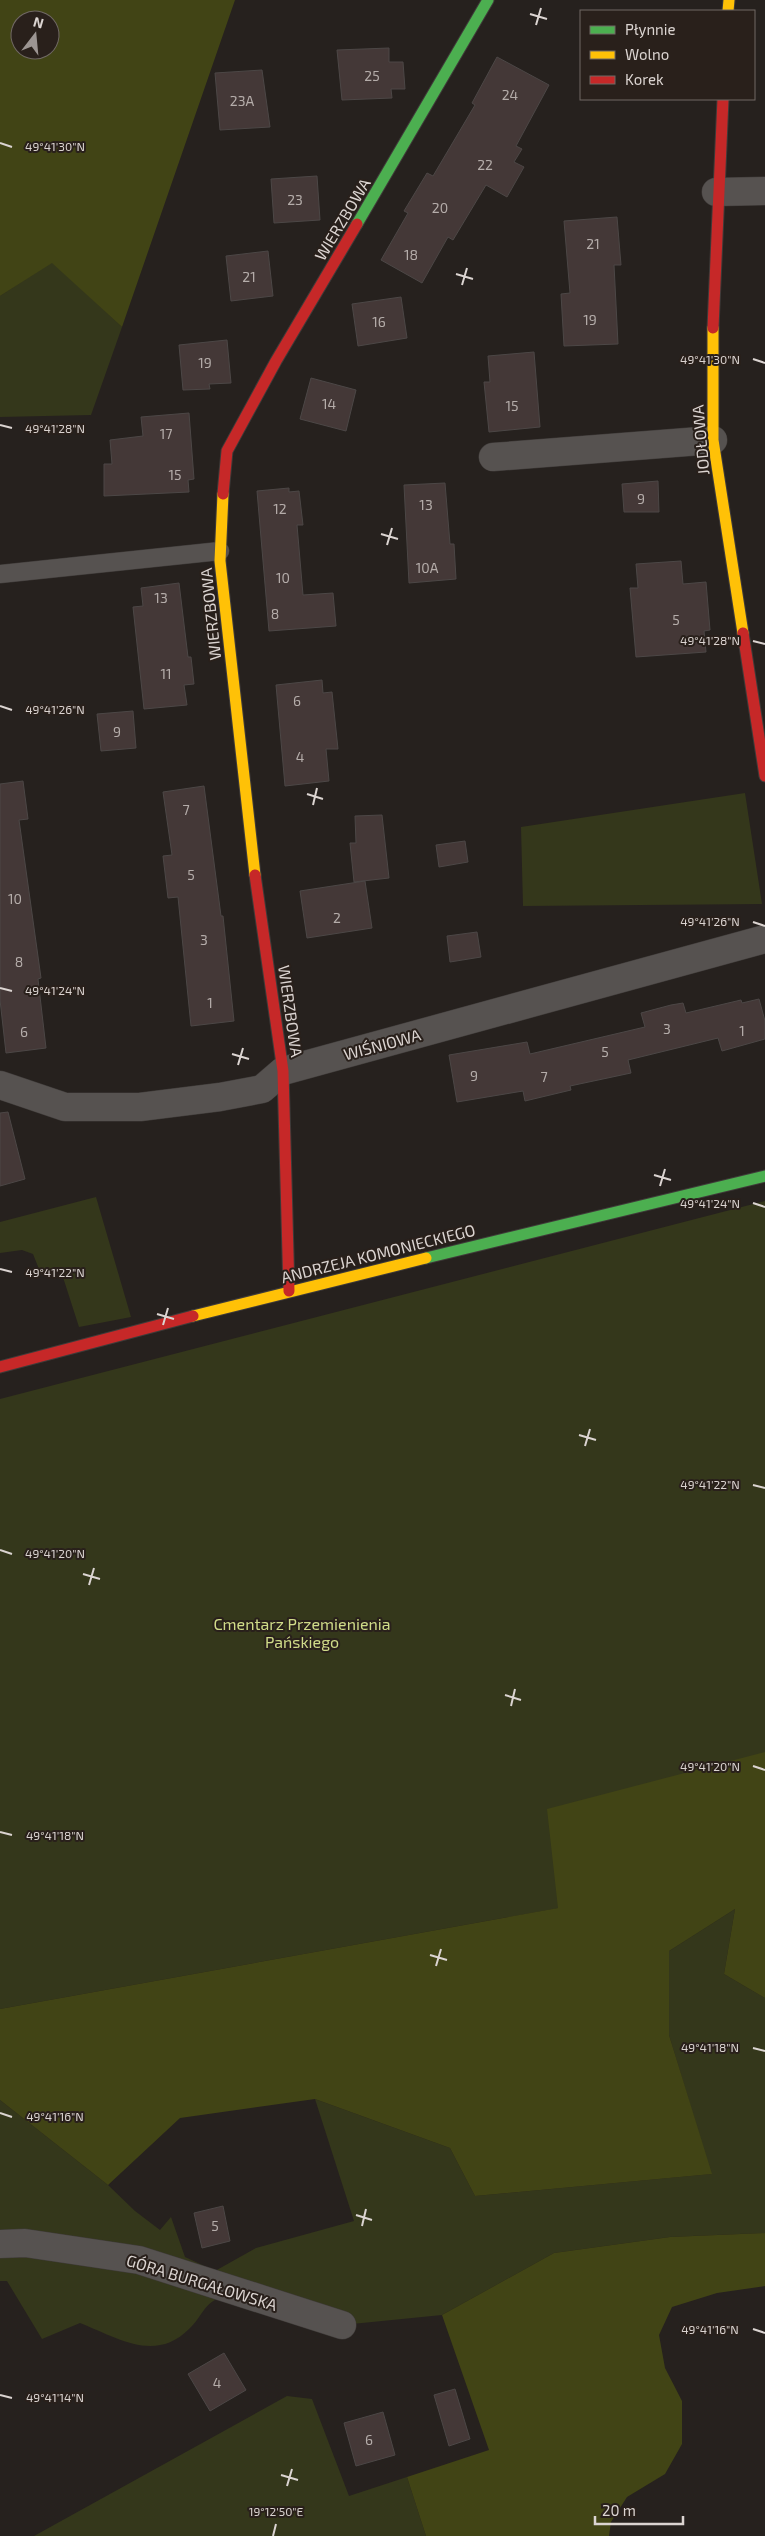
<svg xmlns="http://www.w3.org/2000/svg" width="765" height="2536" font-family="'Exo 2',sans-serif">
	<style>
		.green { fill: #34371b }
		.forest { fill: #414415; fill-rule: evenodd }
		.building { fill: #443837; stroke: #4c4746 }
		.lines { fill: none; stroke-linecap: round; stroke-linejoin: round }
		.lane-casing { stroke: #3f3b39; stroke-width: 19 }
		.street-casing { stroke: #3f3b39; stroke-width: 29 }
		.fast-casing { stroke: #3f3b39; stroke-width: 13 }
		.slow-casing { stroke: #3f3b39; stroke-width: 13 }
		.jam-casing { stroke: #3f3b39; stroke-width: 13 }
		.lane { stroke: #565250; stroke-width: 18 }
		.street { stroke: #565250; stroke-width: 28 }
		.fast { stroke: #4caf50; stroke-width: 11 }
		.slow { stroke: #ffc107; stroke-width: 11 }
		.jam { stroke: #c62828; stroke-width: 11 }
		.ticks { fill: none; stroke: #dbd4d1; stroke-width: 2 }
		.labels { text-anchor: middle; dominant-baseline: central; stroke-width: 4; stroke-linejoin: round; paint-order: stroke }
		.number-label { font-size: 14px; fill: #b5adaa }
		.street-label { font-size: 16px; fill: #dbd4d1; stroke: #29201b }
		.park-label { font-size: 16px; fill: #d0db89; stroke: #29201b }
		.ticks-label { font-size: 12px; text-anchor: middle; fill: #dbd4d1; stroke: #29201b; stroke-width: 4; stroke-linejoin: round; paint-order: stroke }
	</style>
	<rect width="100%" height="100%" fill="#26211e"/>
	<g class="green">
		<path d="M 52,262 L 122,327 L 91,415 L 0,417 L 0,296 Z"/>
		<path d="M 745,793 L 762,904 L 523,906 L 521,827 Z"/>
		<path d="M 96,1197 L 131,1317 L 79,1327 L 61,1271 L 41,1274 L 33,1254 L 22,1250 L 0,1253 L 0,1222 Z"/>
		<path d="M 765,1201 L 765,1754 L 559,1908 L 0,2009 L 0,1399 Z"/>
		<path d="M 735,1909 L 724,1974 L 765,1998 L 765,2233 L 670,2237 L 554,2253 L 442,2315 L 342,2325 L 221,2297 C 203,2304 202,2317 189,2329 C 155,2363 118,2338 80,2323 L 42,2339 L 7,2281 L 0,2281 L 0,2100 L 108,2185 L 135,2211 L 160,2230 L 171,2217 L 185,2257 L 215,2271 L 256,2248 L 354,2221 L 315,2099 L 450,2148 L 475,2196 L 711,2174 L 669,2035 L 669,1951 Z"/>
		<path d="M 287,2396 L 312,2399 L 349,2496 L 407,2477 L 426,2536 L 34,2536 Z"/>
	</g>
	<g class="forest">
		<path d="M 0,0 L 235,0 L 122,327 L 52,263 L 0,296 ZM 20,20 L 50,20 L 50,50 L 20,50 Z"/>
		<path d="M 765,1752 L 765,1998 L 724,1974 L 735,1909 L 669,1951 L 669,2035 L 712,2174 L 475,2196 L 450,2148 L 315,2099 L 180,2118 L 108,2185 L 0,2100 L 0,2009 L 558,1908 L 547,1809 Z"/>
		<path d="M 765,2233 L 765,2286 L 717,2293 L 672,2307 L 659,2335 L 665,2368 L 682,2401 L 682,2444 L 665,2474 L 627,2497 L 611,2522 L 609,2536 L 426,2536 L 407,2477 L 489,2450 L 442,2315 L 554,2253 L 670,2237 Z"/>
	</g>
	<g class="building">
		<path d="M 389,48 L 389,62 L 403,62 L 405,89 L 391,89 L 392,98 L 342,100 L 337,50 Z"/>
		<path d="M 497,57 L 549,85 L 516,146 L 522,149 L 514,162 L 524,167 L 507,197 L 486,185 L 453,240 L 448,237 L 422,283 L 381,260 L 408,213 L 404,211 L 427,173 L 433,176 L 475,105 L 472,103 Z"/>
		<path d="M 262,70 L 270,127 L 220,130 L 215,73 Z"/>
		<path d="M 317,176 L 320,220 L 274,223 L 271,179 Z"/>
		<path d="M 617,217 L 621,265 L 614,265 L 618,344 L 564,346 L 561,294 L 570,293 L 564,221 Z"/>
		<path d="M 268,251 L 273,296 L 231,301 L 226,256 Z"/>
		<path d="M 401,297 L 407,338 L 358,346 L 352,304 Z"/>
		<path d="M 227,340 L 231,383 L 209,384 L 210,389 L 183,390 L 179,345 Z"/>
		<path d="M 534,352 L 540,427 L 489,432 L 484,382 L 490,382 L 488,356 Z"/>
		<path d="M 311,378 L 356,390 L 346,431 L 300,419 Z"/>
		<path d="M 189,413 L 194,479 L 188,480 L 189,492 L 104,496 L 104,464 L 112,464 L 110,440 L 143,436 L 141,417 Z"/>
		<path d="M 658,481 L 659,512 L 624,512 L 622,484 Z"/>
		<path d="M 445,483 L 450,544 L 454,544 L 456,579 L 409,583 L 404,485 Z"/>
		<path d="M 289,488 L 289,492 L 299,491 L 303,525 L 297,525 L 303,595 L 333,593 L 336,626 L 269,631 L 257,491 Z"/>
		<path d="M 681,561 L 683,584 L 706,582 L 710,630 L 704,631 L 706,652 L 636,657 L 630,588 L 638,588 L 636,564 Z"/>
		<path d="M 179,583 L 188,657 L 191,657 L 194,684 L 184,685 L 187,705 L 144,709 L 133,607 L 143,606 L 141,588 Z"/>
		<path d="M 322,680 L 323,693 L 332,692 L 338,749 L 326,749 L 329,781 L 285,786 L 276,685 Z"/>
		<path d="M 133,711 L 136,748 L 101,751 L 97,714 Z"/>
		<path d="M 23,781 L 28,819 L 19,820 L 41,978 L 38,979 L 46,1048 L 6,1053 L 0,1000 L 0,784 Z"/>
		<path d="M 204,786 L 221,916 L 223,916 L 234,1021 L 191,1026 L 178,897 L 168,898 L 163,856 L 172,855 L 163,792 Z"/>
		<path d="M 382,815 L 389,878 L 354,882 L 350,843 L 356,843 L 355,816 Z"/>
		<path d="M 465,841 L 468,862 L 439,867 L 436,845 Z"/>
		<path d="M 365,881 L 372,928 L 307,938 L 300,891 Z"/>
		<path d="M 477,932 L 481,957 L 450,962 L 447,936 Z"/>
		<path d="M 759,999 L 765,1021 L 765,1039 L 722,1051 L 718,1038 L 628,1060 L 631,1073 L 570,1086 L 571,1090 L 525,1101 L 523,1091 L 457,1102 L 449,1055 L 527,1042 L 530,1054 L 645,1027 L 641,1013 L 671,1005 L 683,1003 L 686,1013 L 741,1000 L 742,1003 Z"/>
		<path d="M 8,1112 L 25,1179 L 0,1186 L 0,1113 Z"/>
		<path d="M 223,2206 L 230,2241 L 202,2248 L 194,2213 Z"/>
		<path d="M 224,2353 L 246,2390 L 210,2411 L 188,2374 Z"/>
		<path d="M 455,2389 L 470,2439 L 449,2446 L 434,2395 Z"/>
		<path d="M 383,2412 L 395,2455 L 356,2466 L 344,2423 Z"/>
	</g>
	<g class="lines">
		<defs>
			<path id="lane" d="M 0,574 L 220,551"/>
			<g id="street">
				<path d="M 716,192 L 765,191"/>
				<path d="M 493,457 L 713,440"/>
				<path d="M 0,1085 L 65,1107 L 140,1107 L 220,1097 L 262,1089 L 283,1071 L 765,939"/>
				<path d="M 0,2244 L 25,2243 L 139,2260 L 342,2325"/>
			</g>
			<g id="fast">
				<path d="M 357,224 L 488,0"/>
				<path d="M 426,1258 L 765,1176"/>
			</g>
			<g id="slow">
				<path d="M 728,11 L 729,0"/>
				<path d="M 713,328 L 713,440 L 743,633"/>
				<path d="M 223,494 L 220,561 L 255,875"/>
				<path d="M 193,1316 L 426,1258"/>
			</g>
			<g id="jam">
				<path d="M 713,328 L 723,99"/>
				<path d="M 223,494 L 227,451 L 276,361 L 357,224"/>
				<path d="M 743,633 L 765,776"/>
				<path d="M 255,875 L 283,1071 L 289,1291"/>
				<path d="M 0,1367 L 193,1316"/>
			</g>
		</defs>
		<use href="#lane" class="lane-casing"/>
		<use href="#street" class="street-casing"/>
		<use href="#fast" class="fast-casing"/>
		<use href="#slow" class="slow-casing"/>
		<use href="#jam" class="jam-casing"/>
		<use href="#lane" class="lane"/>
		<use href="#street" class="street"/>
		<use href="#fast" class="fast"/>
		<use href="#slow" class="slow"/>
		<use href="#jam" class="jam"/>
	</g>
	<path class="ticks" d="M 530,14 L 547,19M 536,25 L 541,8M 0,143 L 12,147M 456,274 L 473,279M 462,285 L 467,268M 753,359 L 765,363M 0,425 L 12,428M 381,534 L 398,539M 387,545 L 392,528M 753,641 L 765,644M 0,706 L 12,710M 307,794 L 323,799M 313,805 L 317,788M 753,922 L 765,926M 0,988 L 12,991M 232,1054 L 249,1059M 238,1065 L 243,1048M 654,1175 L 671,1180M 660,1186 L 665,1169M 753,1203 L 765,1207M 0,1269 L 12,1272M 157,1314 L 174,1319M 163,1325 L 168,1308M 579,1435 L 596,1440M 585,1446 L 590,1429M 753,1485 L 765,1488M 0,1550 L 12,1554M 83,1574 L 100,1579M 89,1585 L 94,1568M 505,1695 L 521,1700M 511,1706 L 515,1689M 753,1766 L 765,1770M 0,1832 L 12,1835M 430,1955 L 447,1960M 436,1966 L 441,1949M 753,2048 L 765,2051M 0,2113 L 12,2117M 356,2215 L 372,2220M 362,2226 L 366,2209M 753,2329 L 765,2333M 0,2395 L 12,2398M 281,2475 L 298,2480M 287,2486 L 292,2469M 273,2536 L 276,2524"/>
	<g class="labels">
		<g class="number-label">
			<text x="372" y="75">25</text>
			<text x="510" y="94">24</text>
			<text x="242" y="100">23A</text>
			<text x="485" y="164">22</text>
			<text x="295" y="199">23</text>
			<text x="440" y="207">20</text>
			<text x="593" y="243">21</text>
			<text x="411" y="254">18</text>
			<text x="249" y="276">21</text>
			<text x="590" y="319">19</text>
			<text x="379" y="321">16</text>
			<text x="205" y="362">19</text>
			<text x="329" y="403">14</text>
			<text x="512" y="405">15</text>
			<text x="166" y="433">17</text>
			<text x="175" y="474">15</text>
			<text x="641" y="498">9</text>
			<text x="426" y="504">13</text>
			<text x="280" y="508">12</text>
			<text x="427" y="567">10A</text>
			<text x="283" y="577">10</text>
			<text x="161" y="597">13</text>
			<text x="275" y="613">8</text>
			<text x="676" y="619">5</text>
			<text x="166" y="673">11</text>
			<text x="297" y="700">6</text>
			<text x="117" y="731">9</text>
			<text x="300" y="756">4</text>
			<text x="186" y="809">7</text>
			<text x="191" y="874">5</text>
			<text x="15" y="898">10</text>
			<text x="337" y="917">2</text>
			<text x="204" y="939">3</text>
			<text x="19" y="961">8</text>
			<text x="210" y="1002">1</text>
			<text x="667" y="1028">3</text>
			<text x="742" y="1030">1</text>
			<text x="24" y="1031">6</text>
			<text x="605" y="1051">5</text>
			<text x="474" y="1075">9</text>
			<text x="544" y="1076">7</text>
			<text x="215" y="2225">5</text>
			<text x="217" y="2382">4</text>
			<text x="369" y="2439">6</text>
		</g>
		<g class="street-label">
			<text transform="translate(342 219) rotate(-59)">WIERZBOWA</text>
			<text transform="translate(700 440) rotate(-95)">JODŁOWA</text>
			<text transform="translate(210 614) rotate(-96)">WIERZBOWA</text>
			<text transform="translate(291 1011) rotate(82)">WIERZBOWA</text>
			<text transform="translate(382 1044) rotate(-15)">WIŚNIOWA</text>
			<text transform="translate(378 1253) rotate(-14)">ANDRZEJA KOMONIECKIEGO</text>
			<text transform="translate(202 2282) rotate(17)">GÓRA BURGAŁOWSKA</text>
		</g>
		<g class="park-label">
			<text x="302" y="1623">Cmentarz Przemienienia<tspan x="302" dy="18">Pańskiego</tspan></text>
		</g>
	</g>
	<g class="ticks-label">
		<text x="55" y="151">49°41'30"N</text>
		<text x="710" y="364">49°41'30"N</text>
		<text x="55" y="433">49°41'28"N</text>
		<text x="710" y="645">49°41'28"N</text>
		<text x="55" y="714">49°41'26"N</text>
		<text x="710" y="926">49°41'26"N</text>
		<text x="55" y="995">49°41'24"N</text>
		<text x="710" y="1208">49°41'24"N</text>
		<text x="55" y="1277">49°41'22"N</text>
		<text x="710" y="1489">49°41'22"N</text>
		<text x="55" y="1558">49°41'20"N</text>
		<text x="710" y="1771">49°41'20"N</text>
		<text x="55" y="1840">49°41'18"N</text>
		<text x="710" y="2052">49°41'18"N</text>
		<text x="55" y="2121">49°41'16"N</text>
		<text x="710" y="2334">49°41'16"N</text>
		<text x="55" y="2402">49°41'14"N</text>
		<text x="276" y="2516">19°12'50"E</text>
	</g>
	<rect x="580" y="10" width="175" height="90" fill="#29201b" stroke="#706864"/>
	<rect x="590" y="26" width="25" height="8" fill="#4caf50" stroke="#706864"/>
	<text x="625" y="35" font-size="15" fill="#dbd4d1">Płynnie</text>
	<rect x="590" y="51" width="25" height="8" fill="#ffc107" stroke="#706864"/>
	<text x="625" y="60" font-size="15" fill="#dbd4d1">Wolno</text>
	<rect x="590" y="76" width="25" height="8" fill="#c62828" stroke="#706864"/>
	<text x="625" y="85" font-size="15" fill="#dbd4d1">Korek</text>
	<g transform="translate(35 35) rotate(16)"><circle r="24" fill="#29201b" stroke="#706864"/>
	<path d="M0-4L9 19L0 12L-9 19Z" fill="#9c9592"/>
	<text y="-8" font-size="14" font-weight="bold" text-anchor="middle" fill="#dbd4d1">N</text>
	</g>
	<path d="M595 2516v8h88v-8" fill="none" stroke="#dbd4d1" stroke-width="2.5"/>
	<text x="602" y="2516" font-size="15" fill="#dbd4d1" stroke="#29201b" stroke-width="4" paint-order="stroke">20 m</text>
</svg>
